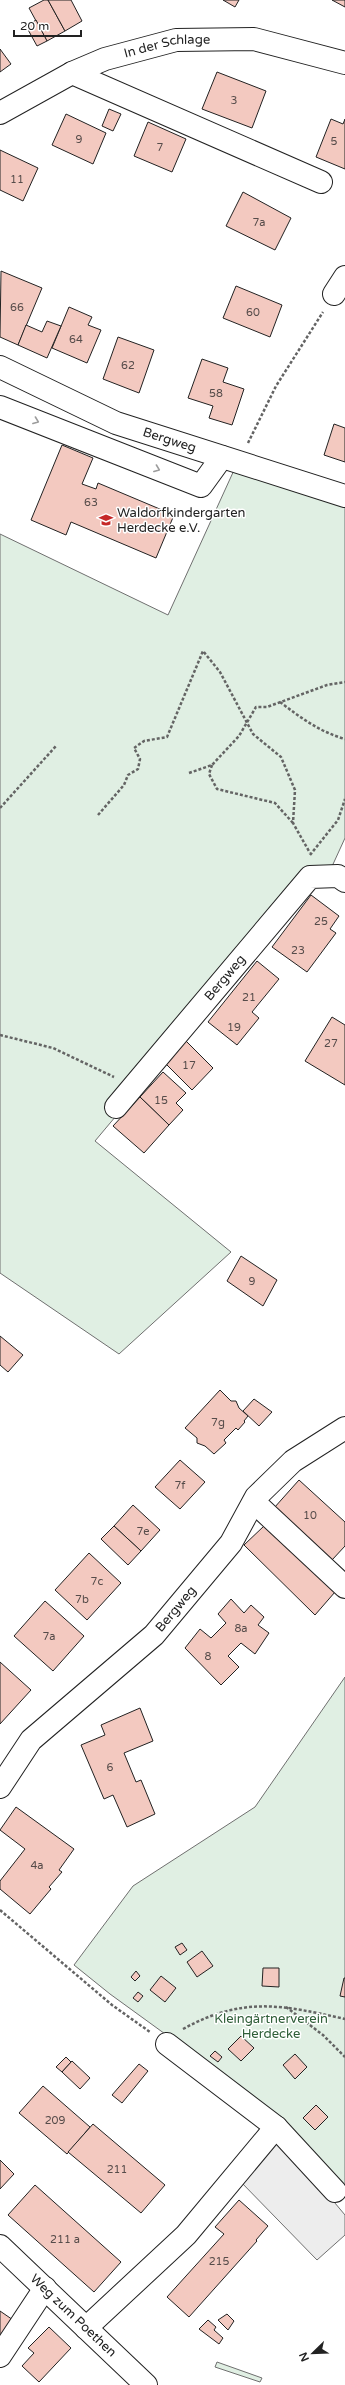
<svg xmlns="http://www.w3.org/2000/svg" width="345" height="2385" font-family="'Varela Round',sans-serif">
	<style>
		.green { fill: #e0efe3; stroke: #6f6f6f }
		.parking { fill: #ededed; stroke: #6f6f6f }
		.building { fill: #f3c9c0; stroke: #222 }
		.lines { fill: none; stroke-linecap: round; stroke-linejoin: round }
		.minor-casing { stroke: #222; stroke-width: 24 }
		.path { stroke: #646464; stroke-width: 2.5; stroke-dasharray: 3 2; stroke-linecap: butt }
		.minor { stroke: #fff; stroke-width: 22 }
		.oneway { stroke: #9c9c9c }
		.labels { text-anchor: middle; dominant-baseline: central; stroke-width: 3; stroke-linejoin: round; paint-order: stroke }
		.number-label { font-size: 11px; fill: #564c4a }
		.street-label { font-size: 13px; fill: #222; stroke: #fff }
		.poi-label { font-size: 13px; fill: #222; stroke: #fff; text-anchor: start }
		.park-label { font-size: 13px; fill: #2f5e38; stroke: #fff }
	</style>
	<rect width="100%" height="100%" fill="#fff"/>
	<g class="green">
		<path d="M 235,468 L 345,504 L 345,838 L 329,873 L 104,1108 L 116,1116 L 95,1141 L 231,1252 L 119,1354 L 0,1273 L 0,534 L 168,615 Z"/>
		<path d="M 345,1677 L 345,2192 L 172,2039 L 110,1994 L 74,1965 L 133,1886 L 255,1807 Z"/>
		<path d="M 217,2362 L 262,2378 L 260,2382 L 215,2367 Z"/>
	</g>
	<path class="parking" d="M 277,2134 L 345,2215 L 345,2235 L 317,2260 L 239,2180 Z"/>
	<g class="building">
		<path d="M 44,0 L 48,0 L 65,31 L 47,41 L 29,8 Z"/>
		<path d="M 48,0 L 71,0 L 82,21 L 65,31 Z"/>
		<path d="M 223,0 L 239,0 L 235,7 Z"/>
		<path d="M 332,0 L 345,0 L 345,7 Z"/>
		<path d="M 36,20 L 47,41 L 37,46 L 26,26 Z"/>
		<path d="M 0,49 L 11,64 L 0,72 Z"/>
		<path d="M 217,72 L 266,91 L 252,128 L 202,109 Z"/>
		<path d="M 109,109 L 121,114 L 113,131 L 102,126 Z"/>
		<path d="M 66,114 L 106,133 L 93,164 L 52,145 Z"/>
		<path d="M 331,119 L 343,124 L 345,119 L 345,169 L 316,157 Z"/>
		<path d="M 148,122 L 186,139 L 172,172 L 134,156 Z"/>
		<path d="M 0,150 L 38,168 L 23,201 L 0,190 Z"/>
		<path d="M 243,192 L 291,218 L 275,250 L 226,226 Z"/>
		<path d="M 1,271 L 42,288 L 18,345 L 0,337 Z"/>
		<path d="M 236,286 L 282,305 L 270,337 L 223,318 Z"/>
		<path d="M 69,307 L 92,317 L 88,325 L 101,330 L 87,363 L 52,348 Z"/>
		<path d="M 47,321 L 61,326 L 47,358 L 18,345 L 26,325 L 42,332 Z"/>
		<path d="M 118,337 L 154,350 L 139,393 L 103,379 Z"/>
		<path d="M 202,359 L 228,368 L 223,382 L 244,389 L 232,425 L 209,418 L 213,406 L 188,398 Z"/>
		<path d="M 334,424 L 345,428 L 345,462 L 324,455 Z"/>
		<path d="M 62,445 L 93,458 L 82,484 L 96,489 L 98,483 L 174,515 L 156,558 L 71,522 L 66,535 L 31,520 Z"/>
		<path d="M 311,895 L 339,916 L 330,929 L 336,933 L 307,972 L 272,947 Z"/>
		<path d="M 257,961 L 279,979 L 252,1012 L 259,1018 L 237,1045 L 208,1022 Z"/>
		<path d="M 332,1017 L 345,1025 L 345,1085 L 305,1061 Z"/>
		<path d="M 186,1041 L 213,1068 L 192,1090 L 165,1063 Z"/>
		<path d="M 163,1072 L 186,1093 L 176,1103 L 183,1110 L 169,1125 L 140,1097 Z"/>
		<path d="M 140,1097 L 169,1125 L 144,1153 L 113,1126 Z"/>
		<path d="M 241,1256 L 277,1280 L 263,1306 L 227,1281 Z"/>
		<path d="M 0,1336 L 23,1355 L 8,1372 L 0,1365 Z"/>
		<path d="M 220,1390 L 231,1401 L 236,1401 L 239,1408 L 248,1416 L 244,1421 L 245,1422 L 238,1430 L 236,1428 L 224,1440 L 226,1443 L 214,1454 L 205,1446 L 197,1443 L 197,1438 L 185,1428 Z"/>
		<path d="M 254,1399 L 272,1412 L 259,1426 L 243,1411 Z"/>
		<path d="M 180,1460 L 205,1482 L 180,1509 L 155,1487 Z"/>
		<path d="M 299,1480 L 345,1522 L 345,1546 L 332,1560 L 274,1508 Z"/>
		<path d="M 133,1505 L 160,1530 L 141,1551 L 114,1526 Z"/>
		<path d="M 114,1526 L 141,1551 L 128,1565 L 101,1539 Z"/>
		<path d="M 264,1526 L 335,1592 L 315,1615 L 244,1545 Z"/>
		<path d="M 89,1553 L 121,1583 L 87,1620 L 55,1590 Z"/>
		<path d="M 231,1599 L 244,1613 L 251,1605 L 264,1617 L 258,1625 L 269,1633 L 255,1654 L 241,1643 L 228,1656 L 239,1667 L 221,1685 L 185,1648 L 200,1629 L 211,1638 L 226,1623 L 218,1614 Z"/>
		<path d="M 45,1601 L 84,1636 L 53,1671 L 14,1636 Z"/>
		<path d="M 0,1662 L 31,1690 L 0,1724 Z"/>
		<path d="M 140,1708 L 153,1741 L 124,1753 L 136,1782 L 141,1780 L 155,1814 L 127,1827 L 113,1795 L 104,1799 L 81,1745 L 105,1735 L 101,1725 Z"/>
		<path d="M 16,1807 L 74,1849 L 59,1870 L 62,1872 L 49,1887 L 51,1889 L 30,1914 L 0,1889 L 0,1881 L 25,1849 L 0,1830 Z"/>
		<path d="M 182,1943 L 187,1950 L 180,1955 L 175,1947 Z"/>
		<path d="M 202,1951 L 213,1966 L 197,1977 L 187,1962 Z"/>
		<path d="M 263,1968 L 279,1968 L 279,1987 L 262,1986 Z"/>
		<path d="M 136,1971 L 140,1976 L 135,1981 L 131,1977 Z"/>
		<path d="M 161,1976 L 176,1988 L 165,2002 L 150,1990 Z"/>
		<path d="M 344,1978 L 345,1978 L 345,1997 L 340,1996 Z"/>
		<path d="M 138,1992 L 143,1996 L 138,2002 L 133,1998 Z"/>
		<path d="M 241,2036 L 254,2048 L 241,2061 L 228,2049 Z"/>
		<path d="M 215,2051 L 222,2057 L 218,2062 L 210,2056 Z"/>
		<path d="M 295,2054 L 307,2067 L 295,2079 L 283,2065 Z"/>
		<path d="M 66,2057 L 71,2062 L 62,2072 L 56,2067 Z"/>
		<path d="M 72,2061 L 90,2078 L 80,2089 L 62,2072 Z"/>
		<path d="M 139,2064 L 148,2071 L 122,2103 L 112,2095 Z"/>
		<path d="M 43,2086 L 90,2127 L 67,2154 L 19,2113 Z"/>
		<path d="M 316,2105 L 328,2117 L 315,2130 L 303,2118 Z"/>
		<path d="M 93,2124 L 165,2185 L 141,2213 L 68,2152 Z"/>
		<path d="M 0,2160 L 14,2174 L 0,2189 Z"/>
		<path d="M 35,2185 L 121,2262 L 94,2292 L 8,2215 Z"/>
		<path d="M 239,2200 L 268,2226 L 256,2240 L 257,2241 L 189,2317 L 167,2297 L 224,2234 L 215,2227 Z"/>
		<path d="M 0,2311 L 16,2322 L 0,2347 Z"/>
		<path d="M 227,2314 L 234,2321 L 228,2330 L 218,2320 Z"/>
		<path d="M 208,2320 L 216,2327 L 214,2330 L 223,2338 L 219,2344 L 199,2329 Z"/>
		<path d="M 49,2327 L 71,2348 L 39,2382 L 22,2366 L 34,2353 L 28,2348 Z"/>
	</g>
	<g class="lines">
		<defs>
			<g id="minor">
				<path d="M 72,73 L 321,182"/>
				<path id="s1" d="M 0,113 L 72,73 L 105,59 L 176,40 L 254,39 L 345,63"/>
				<path d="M 334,294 L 345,277"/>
				<path id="s2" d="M 0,367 L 116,423 L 345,496"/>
				<path d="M 0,407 L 201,486 L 222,457"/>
				<path id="s3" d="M 116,1107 L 310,877 L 338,876 L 345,881"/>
				<path d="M 254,1502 L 345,1587"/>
				<path id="s4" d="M 0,1787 L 31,1740 L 154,1635 L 231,1543 L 256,1497 L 293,1461 L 345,1428"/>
				<path d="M 167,2044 L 276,2127 L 335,2191"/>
				<path id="s5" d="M 0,2246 L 146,2385"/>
				<path d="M 86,2328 L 186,2235 L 276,2127"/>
				<path d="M 0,2356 L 45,2288"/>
			</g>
		</defs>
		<use href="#minor" class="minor-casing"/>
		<g class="path">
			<path d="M 248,443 L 276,386 L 323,312"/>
			<path d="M 280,702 C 301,718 320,732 345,739"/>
			<path d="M 212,765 L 209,774 L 217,789 L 275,803 L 293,823"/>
			<path d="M 189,773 L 212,765 L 239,736 L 256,707 L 267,707 L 327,685 L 345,682"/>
			<path d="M 0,808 L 56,746"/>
			<path d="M 98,815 L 124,785 L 128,775 L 138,769 L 140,759 L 134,748 L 144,741 L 167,737 L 203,651 L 220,672 L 253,734 L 281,757 L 295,790 L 293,823 L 310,853"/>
			<path d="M 310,855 L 338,820 L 345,799"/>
			<path d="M 0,1035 L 53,1048 L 114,1077"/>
			<path d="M 0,1910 L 112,2005 L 150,2032"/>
			<path d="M 286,2007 L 323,2035 L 345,2057"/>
			<path d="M 183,2029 C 243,1996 282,2005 345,2019"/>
		</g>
		<use href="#minor" class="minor"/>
	</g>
	<defs><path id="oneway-chevron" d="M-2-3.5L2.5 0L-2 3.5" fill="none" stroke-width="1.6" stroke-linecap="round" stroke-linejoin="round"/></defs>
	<g class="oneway">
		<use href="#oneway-chevron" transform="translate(36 421) rotate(21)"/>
		<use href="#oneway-chevron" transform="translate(157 469) rotate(21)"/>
	</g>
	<defs>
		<symbol id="school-bare" viewBox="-9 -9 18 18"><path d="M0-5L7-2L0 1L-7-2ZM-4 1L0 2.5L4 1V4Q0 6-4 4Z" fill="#c62828" stroke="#fff" stroke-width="2.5" paint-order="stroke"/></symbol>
	</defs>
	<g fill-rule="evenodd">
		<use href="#school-bare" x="96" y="510" width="20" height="20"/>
	</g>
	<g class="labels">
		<g class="number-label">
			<text x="234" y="100">3</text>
			<text x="79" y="139">9</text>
			<text x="334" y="141">5</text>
			<text x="160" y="147">7</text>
			<text x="17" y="179">11</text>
			<text x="259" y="222">7a</text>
			<text x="17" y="307">66</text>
			<text x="253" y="312">60</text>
			<text x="76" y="339">64</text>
			<text x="128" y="365">62</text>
			<text x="216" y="393">58</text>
			<text x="91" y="502">63</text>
			<text x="321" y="921">25</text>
			<text x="298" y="950">23</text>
			<text x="249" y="997">21</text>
			<text x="234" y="1027">19</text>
			<text x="331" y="1043">27</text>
			<text x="189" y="1065">17</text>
			<text x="161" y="1100">15</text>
			<text x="252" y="1281">9</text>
			<text x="218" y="1422">7g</text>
			<text x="180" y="1485">7f</text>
			<text x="310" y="1515">10</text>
			<text x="143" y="1531">7e</text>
			<text x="97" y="1581">7c</text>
			<text x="82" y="1599">7b</text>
			<text x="241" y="1628">8a</text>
			<text x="49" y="1636">7a</text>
			<text x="208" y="1656">8</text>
			<text x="110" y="1767">6</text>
			<text x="37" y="1865">4a</text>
			<text x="55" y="2120">209</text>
			<text x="117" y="2169">211</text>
			<text x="65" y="2239">211 a</text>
			<text x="219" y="2261">215</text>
		</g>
		<g class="street-label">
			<text stroke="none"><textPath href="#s1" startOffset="182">In der Schlage</textPath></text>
			<text stroke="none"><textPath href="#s2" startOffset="185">Bergweg</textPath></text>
			<text stroke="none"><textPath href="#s3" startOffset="169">Bergweg</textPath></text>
			<text stroke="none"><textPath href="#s4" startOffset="252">Bergweg</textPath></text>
			<text stroke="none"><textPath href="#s5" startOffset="101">Weg zum Poethen</textPath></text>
		</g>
		<g class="poi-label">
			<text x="117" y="513">Waldorfkindergarten<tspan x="117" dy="15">Herdecke e.V.</tspan></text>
		</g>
		<g class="park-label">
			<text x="271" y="2019">Kleingärtnerverein<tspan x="271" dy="15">Herdecke</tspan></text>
		</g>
	</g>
	<g transform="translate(313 2353) rotate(247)" stroke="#ffffff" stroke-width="3" paint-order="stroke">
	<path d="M0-3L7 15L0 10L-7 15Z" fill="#222222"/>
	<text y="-6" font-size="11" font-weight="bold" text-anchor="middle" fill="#222222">N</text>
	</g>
	<path d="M14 30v6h67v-6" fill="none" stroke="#222222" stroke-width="2"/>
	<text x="20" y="30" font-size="12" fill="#222222" stroke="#ffffff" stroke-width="3" paint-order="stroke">20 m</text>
</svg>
